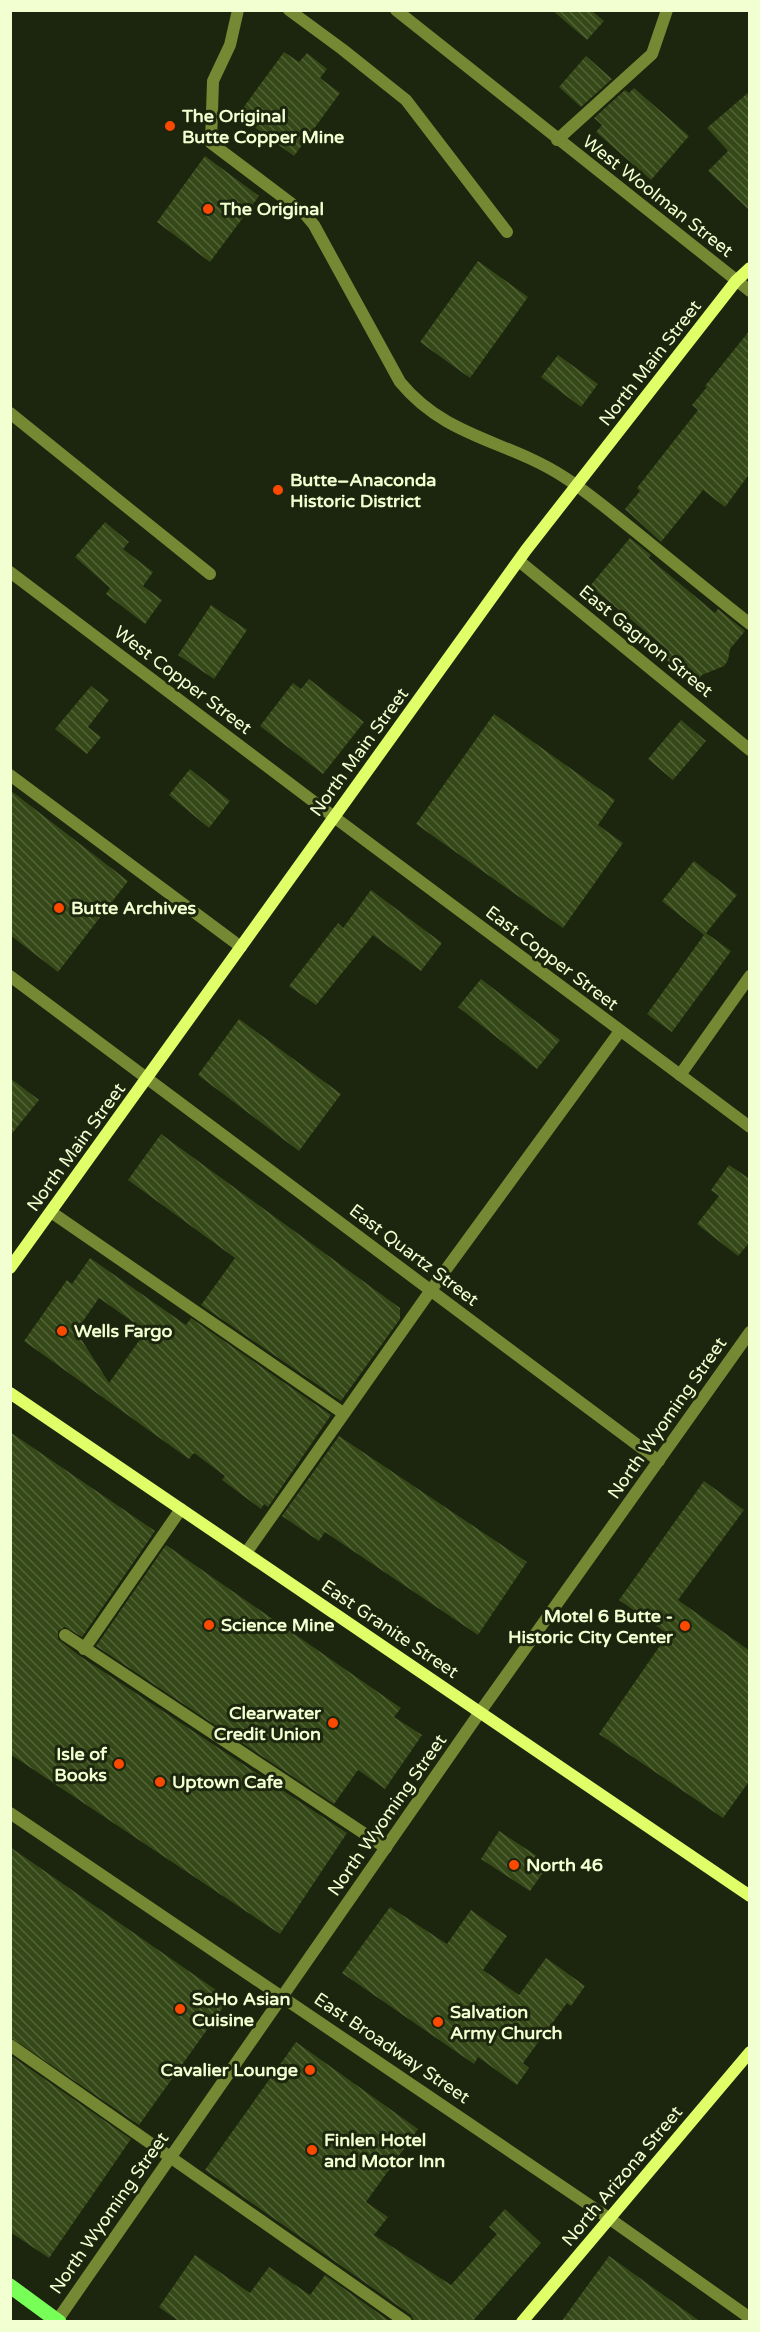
<svg xmlns="http://www.w3.org/2000/svg" width="760" height="2332" font-family="'Varela Round',sans-serif">
	<style>
		.building { fill: url(#building-back-hatch); fill-rule: evenodd }
		.lines { fill: none; stroke-linecap: round; stroke-linejoin: round }
		.lane { stroke: #758834; stroke-width: 12 }
		.street { stroke: #758834; stroke-width: 12 }
		.secondary { stroke: #dfff68; stroke-width: 12 }
		.primary { stroke: #77ff58; stroke-width: 15 }
		.poi-dot { fill: #fc4900; stroke: #1c250d; stroke-width: 2 }
		.labels { text-anchor: middle; dominant-baseline: central; stroke-width: 6; stroke-linejoin: round; paint-order: stroke }
		.poi-label { font-size: 18px; font-weight: bold; fill: #f1ffd1; stroke: #1c250d; text-anchor: start }
		.street-label { font-size: 18px; fill: #f1ffd1; stroke: #1c250d }
	</style>
	<defs>
		<pattern id="building-back-hatch" width="6" height="6" patternUnits="userSpaceOnUse" patternTransform="scale(1.5)"><rect width="6" height="6" fill="#354817"/><path d="M-1 5l2 2M0 0l6 6M5-1l2 2" fill="none" stroke="#536338"/></pattern>
	</defs>
	<rect width="100%" height="100%" fill="#1c250d"/>
	<g class="building">
		<path d="M 552,10 L 591,10 L 604,21 L 587,40 Z"/>
		<path d="M 284,52 L 299,62 L 307,53 L 327,69 L 320,78 L 340,93 L 294,156 L 238,115 Z"/>
		<path d="M 586,56 L 612,79 L 581,107 L 559,87 Z"/>
		<path d="M 634,88 L 689,136 L 651,180 L 596,132 L 602,125 L 594,118 L 625,90 L 629,93 Z"/>
		<path d="M 750,91 L 750,211 L 708,171 L 728,151 L 707,128 Z"/>
		<path d="M 205,156 L 259,196 L 210,262 L 157,222 Z"/>
		<path d="M 478,261 L 528,297 L 470,378 L 420,342 Z"/>
		<path d="M 750,330 L 750,473 L 725,507 L 703,490 L 661,542 L 625,509 L 640,491 L 637,488 L 698,410 L 692,405 L 707,387 L 705,386 Z"/>
		<path d="M 558,355 L 598,384 L 581,407 L 541,377 Z"/>
		<path d="M 105,522 L 129,542 L 123,549 L 153,572 L 143,586 L 162,600 L 145,624 L 106,594 L 110,588 L 75,557 Z"/>
		<path d="M 630,538 L 651,555 L 649,558 L 715,613 L 718,609 L 745,631 L 730,649 L 728,660 L 724,666 L 702,675 L 695,684 L 664,658 L 669,651 L 590,586 Z"/>
		<path d="M 211,605 L 247,630 L 214,679 L 178,655 Z"/>
		<path d="M 309,679 L 364,722 L 323,774 L 260,726 L 293,683 L 301,689 Z"/>
		<path d="M 91,686 L 109,700 L 88,727 L 101,737 L 87,754 L 55,729 Z"/>
		<path d="M 494,714 L 615,800 L 598,825 L 623,843 L 563,928 L 416,824 Z"/>
		<path d="M 681,720 L 706,741 L 673,780 L 648,759 Z"/>
		<path d="M 190,769 L 230,801 L 209,828 L 169,795 Z"/>
		<path d="M 10,790 L 128,881 L 58,972 L 10,935 Z"/>
		<path d="M 694,861 L 737,895 L 706,933 L 731,951 L 672,1032 L 647,1014 L 704,935 L 662,901 Z"/>
		<path d="M 371,890 L 442,943 L 421,971 L 373,935 L 316,1005 L 289,986 L 338,923 L 343,928 Z"/>
		<path d="M 481,979 L 560,1040 L 537,1069 L 458,1007 Z"/>
		<path d="M 239,1019 L 341,1094 L 299,1151 L 198,1075 Z"/>
		<path d="M 10,1078 L 39,1100 L 10,1136 Z"/>
		<path d="M 161,1134 L 400,1308 L 400,1319 L 341,1401 L 201,1305 L 235,1258 L 128,1180 Z"/>
		<path d="M 729,1165 L 750,1179 L 750,1242 L 738,1256 L 697,1224 L 719,1196 L 711,1190 Z"/>
		<path d="M 90,1258 L 186,1325 L 191,1318 L 331,1415 L 268,1507 L 264,1504 L 261,1509 L 222,1480 L 225,1476 L 194,1453 L 189,1459 L 24,1341 L 67,1280 L 72,1284 ZM 99,1298 L 146,1331 L 109,1383 L 76,1331 Z"/>
		<path d="M 10,1432 L 155,1531 L 82,1637 L 65,1627 L 58,1631 L 58,1639 L 80,1656 L 347,1833 L 280,1934 L 10,1754 Z"/>
		<path d="M 339,1436 L 527,1562 L 478,1635 L 325,1532 L 319,1541 L 282,1516 Z"/>
		<path d="M 704,1481 L 744,1510 L 678,1600 L 750,1651 L 750,1780 L 723,1818 L 599,1734 L 668,1634 L 619,1600 Z"/>
		<path d="M 166,1545 L 401,1708 L 394,1717 L 422,1735 L 385,1789 L 358,1770 L 334,1804 L 96,1646 Z"/>
		<path d="M 499,1831 L 549,1864 L 530,1891 L 481,1859 Z"/>
		<path d="M 10,1847 L 229,1999 L 139,2125 L 10,2037 Z"/>
		<path d="M 390,1907 L 447,1944 L 471,1910 L 507,1936 L 483,1970 L 519,1995 L 546,1958 L 585,1986 L 571,2006 L 567,2003 L 523,2063 L 529,2068 L 517,2085 L 478,2057 L 474,2064 L 342,1973 Z"/>
		<path d="M 296,2042 L 418,2129 L 366,2202 L 388,2217 L 374,2235 L 451,2285 L 497,2234 L 489,2227 L 505,2209 L 541,2243 L 472,2322 L 414,2322 L 411,2315 L 205,2170 Z"/>
		<path d="M 10,2055 L 131,2139 L 49,2258 L 10,2232 Z"/>
		<path d="M 195,2255 L 250,2293 L 269,2267 L 310,2295 L 325,2275 L 391,2322 L 180,2322 L 159,2307 Z"/>
		<path d="M 609,2256 L 701,2322 L 561,2322 Z"/>
	</g>
	<g class="lines">
		<g class="lane">
			<path d="M 238,10 L 230,45 L 213,81 L 211,143 L 304,213 L 314,225 L 400,382 C 446,438 507,440 564,477 C 589,493 612,513 636,532 C 674,563 712,594 750,624"/>
			<path d="M 289,10 L 342,49 L 406,100 L 507,232"/>
			<path d="M 10,775 L 241,947"/>
			<path d="M 680,1075 L 750,976"/>
			<path d="M 51,1212 L 343,1413"/>
			<path d="M 246,1553 L 431,1290 L 620,1031"/>
			<path d="M 65,1635 L 386,1848"/>
			<path d="M 84,1649 L 181,1509"/>
			<path d="M 10,2045 L 406,2322"/>
		</g>
		<g class="street">
			<path d="M 396,10 L 750,291"/>
			<path d="M 557,140 L 652,54 L 667,10"/>
			<path d="M 10,413 L 210,574"/>
			<path d="M 519,561 L 750,750"/>
			<path d="M 10,572 L 334,817 L 750,1127"/>
			<path d="M 10,976 L 659,1461"/>
			<path d="M 10,1813 L 610,2219 L 750,2318"/>
			<path d="M 56,2322 L 480,1712 L 750,1332"/>
		</g>
		<g class="secondary">
			<path d="M 10,1268 L 526,550 L 736,281 L 750,268"/>
			<path d="M 10,1393 L 750,1896"/>
			<path d="M 522,2322 L 750,2052"/>
		</g>
		<path class="primary" d="M 10,2286 L 59,2322"/>
	</g>
	<g class="poi-dot">
		<circle cx="170" cy="126" r="6"/>
		<circle cx="208" cy="209" r="6"/>
		<circle cx="278" cy="490" r="6"/>
		<circle cx="59" cy="908" r="6"/>
		<circle cx="62" cy="1331" r="6"/>
		<circle cx="209" cy="1625" r="6"/>
		<circle cx="685" cy="1626" r="6"/>
		<circle cx="333" cy="1723" r="6"/>
		<circle cx="119" cy="1764" r="6"/>
		<circle cx="160" cy="1782" r="6"/>
		<circle cx="514" cy="1865" r="6"/>
		<circle cx="180" cy="2009" r="6"/>
		<circle cx="438" cy="2022" r="6"/>
		<circle cx="310" cy="2070" r="6"/>
		<circle cx="312" cy="2150" r="6"/>
	</g>
	<g class="labels">
		<g class="poi-label">
			<text x="182" y="116">The Original<tspan x="182" dy="21">Butte Copper Mine</tspan></text>
			<text x="220" y="209">The Original</text>
			<text x="290" y="480">Butte–Anaconda<tspan x="290" dy="21">Historic District</tspan></text>
			<text x="71" y="908">Butte Archives</text>
			<text x="74" y="1331">Wells Fargo</text>
			<text x="673" y="1616" text-anchor="end">Motel 6 Butte -<tspan x="673" dy="21">Historic City Center</tspan></text>
			<text x="221" y="1625">Science Mine</text>
			<text x="321" y="1713" text-anchor="end">Clearwater<tspan x="321" dy="21">Credit Union</tspan></text>
			<text x="107" y="1754" text-anchor="end">Isle of<tspan x="107" dy="21">Books</tspan></text>
			<text x="172" y="1782">Uptown Cafe</text>
			<text x="526" y="1865">North 46</text>
			<text x="192" y="1999">SoHo Asian<tspan x="192" dy="21">Cuisine</tspan></text>
			<text x="450" y="2012">Salvation<tspan x="450" dy="21">Army Church</tspan></text>
			<text x="298" y="2070" text-anchor="end">Cavalier Lounge</text>
			<text x="324" y="2140">Finlen Hotel<tspan x="324" dy="21">and Motor Inn</tspan></text>
		</g>
		<g class="street-label">
			<text transform="translate(658 196) rotate(38)">West Woolman Street</text>
			<text transform="translate(650 363) rotate(-52)">North Main Street</text>
			<text transform="translate(646 641) rotate(39)">East Gagnon Street</text>
			<text transform="translate(183 680) rotate(37)">West Copper Street</text>
			<text transform="translate(359 752) rotate(-54)">North Main Street</text>
			<text transform="translate(552 958) rotate(37)">East Copper Street</text>
			<text transform="translate(76 1147) rotate(-54)">North Main Street</text>
			<text transform="translate(414 1255) rotate(37)">East Quartz Street</text>
			<text transform="translate(667 1418) rotate(-55)">North Wyoming Street</text>
			<text transform="translate(390 1629) rotate(34)">East Granite Street</text>
			<text transform="translate(387 1815) rotate(-55)">North Wyoming Street</text>
			<text transform="translate(392 2048) rotate(34)">East Broadway Street</text>
			<text transform="translate(622 2176) rotate(-50)">North Arizona Street</text>
			<text transform="translate(109 2213) rotate(-55)">North Wyoming Street</text>
		</g>
	</g>
	<rect width="760" height="2332" fill="none" stroke="#f1ffd1" stroke-width="24"/>
</svg>
